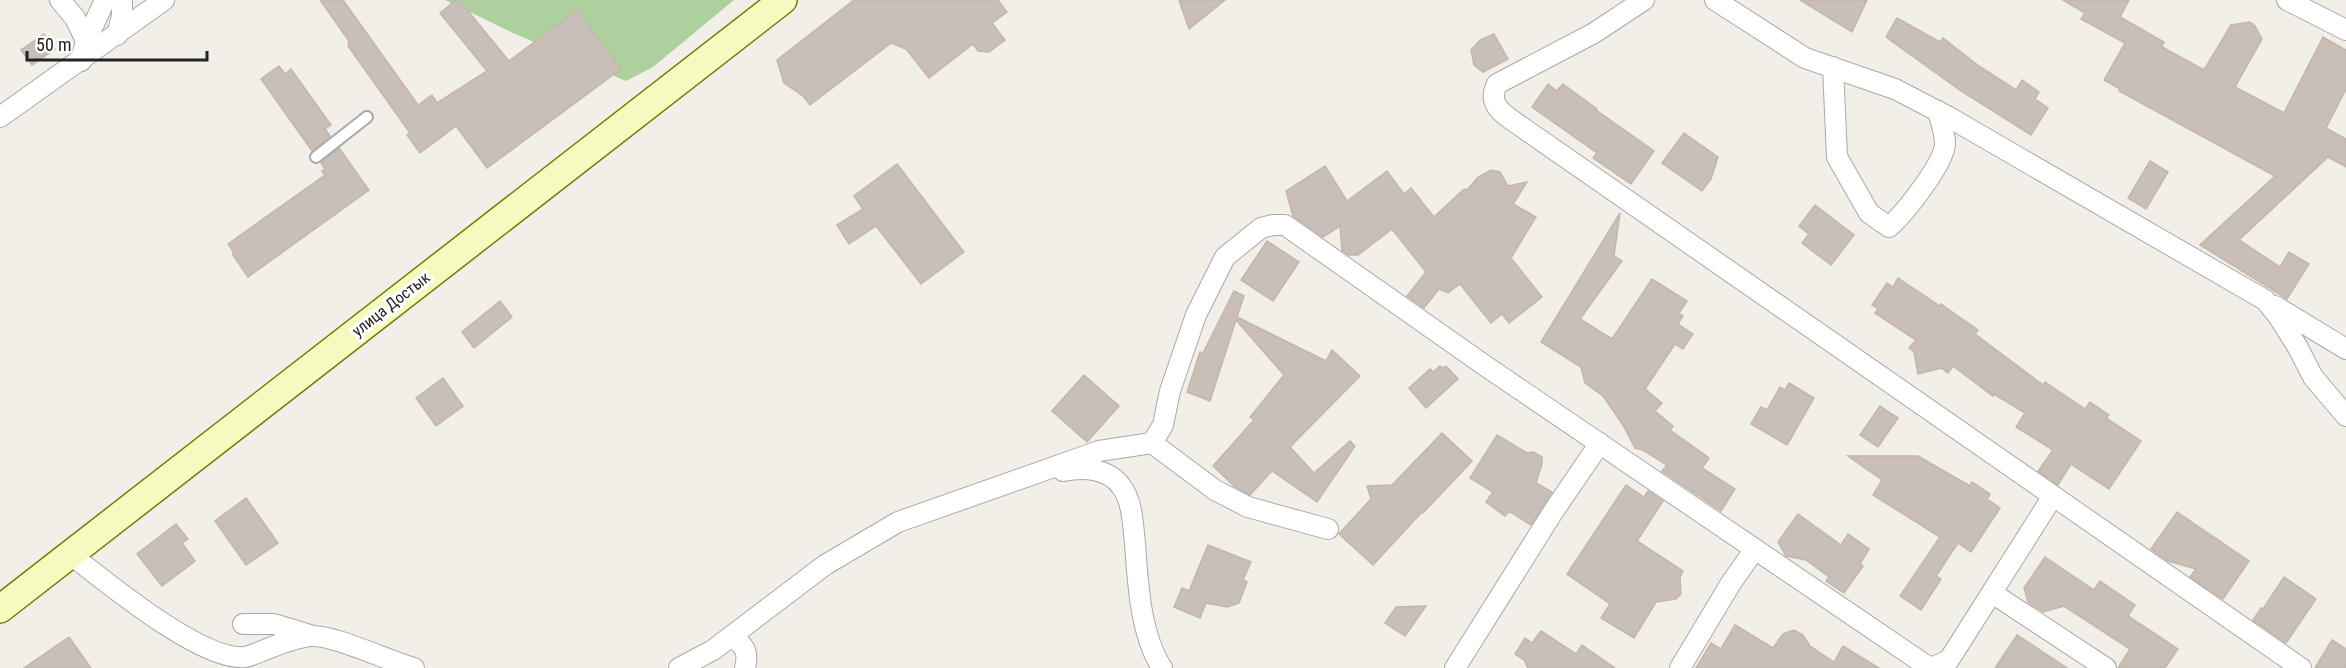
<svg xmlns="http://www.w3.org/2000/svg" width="2346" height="668" font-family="'Roboto Condensed',sans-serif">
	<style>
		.forest { fill: #add19e }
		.building { fill: #c7bfb8; stroke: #c4b6ab; stroke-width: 1.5 }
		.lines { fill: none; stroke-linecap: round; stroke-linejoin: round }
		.service-casing { stroke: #a9a9a9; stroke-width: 14 }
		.minor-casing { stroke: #a9a9a9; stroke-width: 22 }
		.secondary-casing { stroke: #707d05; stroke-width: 30 }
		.service { stroke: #fff; stroke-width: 10 }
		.minor { stroke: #fff; stroke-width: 20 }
		.secondary { stroke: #f7fabf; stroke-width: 27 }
		.labels { text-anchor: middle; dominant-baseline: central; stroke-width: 6; stroke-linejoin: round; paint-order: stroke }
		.street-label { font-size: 16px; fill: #222; stroke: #fff }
	</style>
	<rect width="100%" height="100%" fill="#f2efe9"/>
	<path class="forest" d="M 445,0 L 734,0 L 653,67 L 626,81 L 513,33 Z"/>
	<g class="building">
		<path d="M 320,0 L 343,0 L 418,105 L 432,95 L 437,103 L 487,71 L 440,13 L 456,0 L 459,0 L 509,61 L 577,10 L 621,69 L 487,168 L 456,126 L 420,153 L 407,135 L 410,133 L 348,46 L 349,41 Z"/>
		<path d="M 854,0 L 998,0 L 1007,12 L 992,23 L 1005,40 L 989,52 L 978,51 L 973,44 L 929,78 L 906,49 L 891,43 L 810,105 L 803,96 L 784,83 L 777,60 Z"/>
		<path d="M 1179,0 L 1225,0 L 1189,29 Z"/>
		<path d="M 1800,0 L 1867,0 L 1852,32 Z"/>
		<path d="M 2063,0 L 2129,0 L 2120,17 L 2164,42 L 2162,47 L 2204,70 L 2231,25 L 2250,22 L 2255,26 L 2262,39 L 2235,87 L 2284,113 L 2323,37 L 2346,50 L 2346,89 L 2326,128 L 2346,139 L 2346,167 L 2328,157 L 2239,240 L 2280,267 L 2289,252 L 2309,264 L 2287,299 L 2200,245 L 2275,176 L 2119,91 L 2120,89 L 2104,80 L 2125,43 L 2081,19 L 2085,13 Z"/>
		<path d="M 1897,18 L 1940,42 L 1943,38 L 1979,66 L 2016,90 L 2022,80 L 2039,92 L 2035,99 L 2048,108 L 2031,135 L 1961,91 L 1886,37 Z"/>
		<path d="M 44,34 L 55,49 L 32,65 L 21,50 Z"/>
		<path d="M 1494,34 L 1508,59 L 1483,72 L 1474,65 L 1471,50 L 1480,40 Z"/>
		<path d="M 279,66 L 285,74 L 291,69 L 331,125 L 325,129 L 330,136 L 312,151 L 261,79 Z"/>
		<path d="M 1548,84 L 1557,91 L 1563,84 L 1597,109 L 1596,110 L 1654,151 L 1631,184 L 1593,158 L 1597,153 L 1532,107 Z"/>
		<path d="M 1684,133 L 1718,157 L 1711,179 L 1702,191 L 1662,163 Z"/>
		<path d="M 339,148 L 369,190 L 248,277 L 233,255 L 233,251 L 228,244 L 325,175 L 322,171 L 325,169 L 321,163 Z"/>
		<path d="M 2150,161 L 2168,172 L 2146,209 L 2128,198 Z"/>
		<path d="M 897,164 L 964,252 L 921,284 L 876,226 L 849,244 L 837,225 L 863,209 L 854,196 Z"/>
		<path d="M 1325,166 L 1347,201 L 1387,171 L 1404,194 L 1411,188 L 1434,217 L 1463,190 L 1468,189 L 1478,177 L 1491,170 L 1500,172 L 1508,186 L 1527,182 L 1513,204 L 1536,217 L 1511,258 L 1542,297 L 1509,323 L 1502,314 L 1491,323 L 1460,284 L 1448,293 L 1439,289 L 1424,308 L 1407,296 L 1426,272 L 1392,229 L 1358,255 L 1349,255 L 1342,251 L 1340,226 L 1323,237 L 1293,216 L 1286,191 Z"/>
		<path d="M 1815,205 L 1854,235 L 1831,265 L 1802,243 L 1809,234 L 1799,226 Z"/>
		<path d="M 1620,213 L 1614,256 L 1622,261 L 1580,319 L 1612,339 L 1652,279 L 1687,301 L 1679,313 L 1683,316 L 1678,324 L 1693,334 L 1683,349 L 1675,344 L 1645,389 L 1662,403 L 1655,411 L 1673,426 L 1670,430 L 1709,458 L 1702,468 L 1735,489 L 1721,511 L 1662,471 L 1667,465 L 1643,450 L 1635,448 L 1623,425 L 1603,396 L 1585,383 L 1581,367 L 1541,342 Z"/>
		<path d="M 1267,241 L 1299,262 L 1273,301 L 1241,280 Z"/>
		<path d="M 1898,278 L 1940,306 L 1941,304 L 1978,330 L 1975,334 L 2043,385 L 2045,382 L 2085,409 L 2090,402 L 2109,415 L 2106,418 L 2141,441 L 2109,489 L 2071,464 L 2058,485 L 2038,471 L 2053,450 L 2016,427 L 2025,413 L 1994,394 L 1993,396 L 1953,366 L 1948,373 L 1941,368 L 1918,374 L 1914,352 L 1909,348 L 1916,340 L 1875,313 L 1878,309 L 1872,305 L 1887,283 L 1893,287 Z"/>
		<path d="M 1234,291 L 1244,296 L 1237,317 L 1326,361 L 1332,350 L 1360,376 L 1290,447 L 1314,473 L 1350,441 L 1355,446 L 1317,502 L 1272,471 L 1250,495 L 1235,487 L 1213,466 L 1254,420 L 1250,417 L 1284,375 L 1236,320 L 1210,401 L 1187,392 L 1200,352 L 1203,353 Z"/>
		<path d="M 500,301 L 512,317 L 474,348 L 462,332 Z"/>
		<path d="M 1440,366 L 1443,368 L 1446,366 L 1458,379 L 1426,408 L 1409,388 L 1430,369 L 1433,372 Z"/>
		<path d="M 1084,375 L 1119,406 L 1087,442 L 1052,411 Z"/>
		<path d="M 443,378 L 463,406 L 436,426 L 416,398 Z"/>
		<path d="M 1789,383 L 1814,398 L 1787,445 L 1751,424 L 1761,407 L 1767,410 L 1780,387 L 1785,390 Z"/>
		<path d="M 1880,406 L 1898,418 L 1878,447 L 1860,435 Z"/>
		<path d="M 1442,433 L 1472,461 L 1423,513 L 1422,512 L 1373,565 L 1339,534 L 1371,499 L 1367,486 L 1392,485 Z"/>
		<path d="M 1497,435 L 1527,453 L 1533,452 L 1542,457 L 1542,464 L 1536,483 L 1552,492 L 1531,525 L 1509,511 L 1505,516 L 1486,502 L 1493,492 L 1470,478 Z"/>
		<path d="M 1848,456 L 1918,456 L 1970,486 L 1972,482 L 1990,494 L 1987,499 L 2000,508 L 1971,552 L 1958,543 L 1936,576 L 1941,579 L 1921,610 L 1900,596 L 1940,537 L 1873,495 L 1882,480 Z"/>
		<path d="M 1626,485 L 1644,497 L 1648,491 L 1663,501 L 1637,541 L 1683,571 L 1680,577 L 1681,594 L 1676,599 L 1656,602 L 1634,638 L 1601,618 L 1610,604 L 1567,574 Z"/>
		<path d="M 246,498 L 278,543 L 246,565 L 215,521 Z"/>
		<path d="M 2177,512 L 2249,561 L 2223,599 L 2190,577 L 2196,569 L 2168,561 L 2151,549 Z"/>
		<path d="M 1798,514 L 1841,545 L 1848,534 L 1869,549 L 1860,564 L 1863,566 L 1844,593 L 1826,581 L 1829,577 L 1806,560 L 1786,556 L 1778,542 Z"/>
		<path d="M 176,524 L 188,539 L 182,543 L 195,561 L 162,586 L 137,554 Z"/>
		<path d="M 1208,545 L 1251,562 L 1243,580 L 1247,582 L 1239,603 L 1227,607 L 1206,603 L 1200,618 L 1174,607 L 1182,588 L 1189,591 Z"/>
		<path d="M 2045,557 L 2094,590 L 2100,581 L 2135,605 L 2128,616 L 2178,649 L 2165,668 L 2118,668 L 2130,649 L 2064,606 L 2043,612 L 2028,602 L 2024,588 Z"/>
		<path d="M 2284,577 L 2316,599 L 2286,643 L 2253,620 L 2261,608 L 2263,609 Z"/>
		<path d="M 1426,606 L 1405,636 L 1385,623 L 1396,607 Z"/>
		<path d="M 1735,625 L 1773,648 L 1783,634 L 1794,630 L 1803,635 L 1810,646 L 1834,662 L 1843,646 L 1879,668 L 1696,668 L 1711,643 L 1721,649 Z"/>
		<path d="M 1541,631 L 1576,654 L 1582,645 L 1615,668 L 1528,668 L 1524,660 L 1515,654 L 1525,638 L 1532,643 Z"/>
		<path d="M 2017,635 L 2067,668 L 1995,668 Z"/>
		<path d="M 69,637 L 91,668 L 24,668 Z"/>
		<path d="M 2332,640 L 2346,649 L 2346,668 L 2315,668 Z"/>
	</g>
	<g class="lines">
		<defs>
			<path id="service" d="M 316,157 L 367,117"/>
			<g id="minor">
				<path d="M 60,0 L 75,18 L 86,41 L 81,61"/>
				<path d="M 1644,0 L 1594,33 L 1497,84 C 1485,108 1509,117 1526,130 L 2301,668"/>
				<path d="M 1715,0 L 1805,58 L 1895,89 L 1947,116 L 2265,300 L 2278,316 L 2297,346 L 2313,377 L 2346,416"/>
				<path d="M 2287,0 L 2346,30"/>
				<path d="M 117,35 L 122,16 L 122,0"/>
				<path d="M 86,41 L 105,0"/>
				<path d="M 1833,67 L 1837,157 L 1869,213 L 1889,227 C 1904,214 1944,164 1945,144 C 1945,133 1941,122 1938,111"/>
				<path d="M 0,117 L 164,0"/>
				<path d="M 2275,306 L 2346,349"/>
				<path d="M 1152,443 L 1215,490 L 1248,507 L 1328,529"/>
				<path d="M 1063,471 C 1083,467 1108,468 1121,486 C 1133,501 1133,527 1135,544 C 1138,583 1140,634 1162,668"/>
				<path d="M 70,554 C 105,581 202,662 245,657 C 250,656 257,653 262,651 C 277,645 293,638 310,636 C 333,634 388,661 414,668"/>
				<path d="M 1992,593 L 2106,668"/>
				<path d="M 243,624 L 274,624 L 310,635"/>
				<path d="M 730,637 C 745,644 749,652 745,668"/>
				<path d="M 679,668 L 713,650 L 825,565 L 898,522 L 1099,451 L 1152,443 L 1163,425 L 1170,391 L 1196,315 L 1225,257 L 1261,228 L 1273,225 L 1285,225 L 1484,365 L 1930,668"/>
				<path d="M 1455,668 L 1553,512 L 1600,443"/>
				<path d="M 1680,668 L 1731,583 L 1755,549"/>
				<path d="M 1931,668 L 1949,660 L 2053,496"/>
			</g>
			<path id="secondary" d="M 0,609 L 783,0"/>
		</defs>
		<use href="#service" class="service-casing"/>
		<use href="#minor" class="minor-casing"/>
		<use href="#secondary" class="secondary-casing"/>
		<use href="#service" class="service"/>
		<use href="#minor" class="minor"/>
		<use href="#secondary" class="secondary"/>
	</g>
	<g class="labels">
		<g class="street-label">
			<text transform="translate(391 304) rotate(-38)">улица Достык</text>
		</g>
	</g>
	<path d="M27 51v9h180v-9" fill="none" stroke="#222222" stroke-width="3"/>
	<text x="36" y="51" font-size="18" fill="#222222" stroke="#ffffff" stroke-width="4.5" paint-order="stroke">50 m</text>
</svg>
